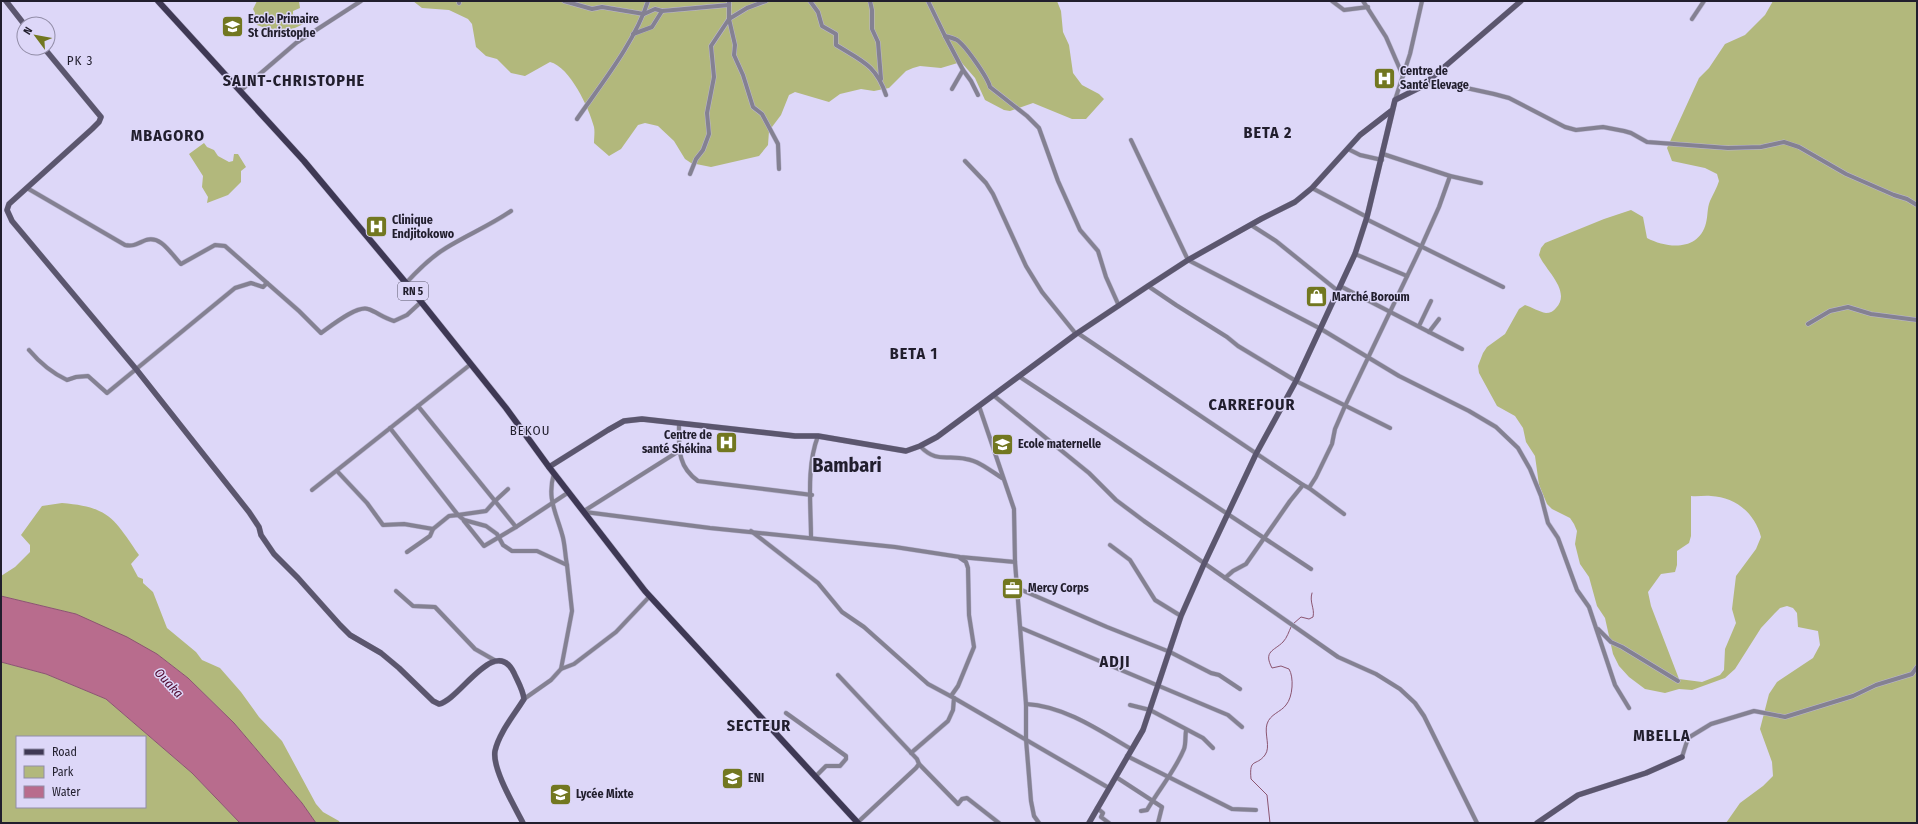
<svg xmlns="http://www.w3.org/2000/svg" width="1918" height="824" font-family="'Fira Sans Condensed',sans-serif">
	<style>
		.green { fill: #b2b87c; fill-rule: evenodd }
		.water { fill: #b86c8d; stroke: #8b5570 }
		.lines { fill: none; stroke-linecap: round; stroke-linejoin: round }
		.stream { stroke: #8b5570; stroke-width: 1 }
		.street-casing { stroke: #bbb6d3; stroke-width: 5 }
		.secondary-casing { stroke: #bbb6d3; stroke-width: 6 }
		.primary-casing { stroke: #bbb6d3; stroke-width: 7 }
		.street { stroke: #848192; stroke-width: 4 }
		.secondary { stroke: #5b566e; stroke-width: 5.5 }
		.primary { stroke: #3e3854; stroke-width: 6 }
		.labels { text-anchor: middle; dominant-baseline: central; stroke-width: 3; stroke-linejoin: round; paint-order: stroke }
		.shield { fill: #ddd7f8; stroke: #59566a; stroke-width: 1 }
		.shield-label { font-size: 11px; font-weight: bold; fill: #211e2d }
		.poi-label { font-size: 12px; font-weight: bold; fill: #211e2d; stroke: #ddd7f8; text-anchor: start }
		.neighbourhood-label { font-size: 13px; letter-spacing: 1px; fill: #211e2d; stroke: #ddd7f8 }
		.water-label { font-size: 13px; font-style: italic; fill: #510b31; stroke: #ddd7f8 }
		.district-label { font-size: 16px; font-weight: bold; letter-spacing: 1px; fill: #211e2d; stroke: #ddd7f8 }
		.town-label { font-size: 20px; font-weight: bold; fill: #211e2d; stroke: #ddd7f8 }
	</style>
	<rect width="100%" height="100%" fill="#ddd7f8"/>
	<g class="green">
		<path d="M 257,1 L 299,1 L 300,8 L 293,11 L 293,18 L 303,24 C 294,29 289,31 279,28 L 273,31 L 257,25 L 253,16 L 255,13 L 253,9 Z"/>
		<path d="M 413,1 L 1057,1 L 1061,11 L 1063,32 L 1069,45 L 1073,73 L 1082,85 L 1099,94 L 1104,99 L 1086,119 L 1072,119 L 1033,103 L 1010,111 L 1004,110 L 985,100 L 975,78 L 961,62 L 941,68 L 920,66 L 913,68 L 906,71 L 889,88 L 874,91 L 861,89 L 840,94 L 829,102 L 795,92 L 789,95 L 781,115 L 769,131 L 768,145 L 759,156 L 711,167 L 691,163 L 685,159 L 674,141 L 658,126 L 645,123 L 638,125 L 621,149 L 609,156 L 594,143 C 594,138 595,132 594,127 C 589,108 570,67 550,62 L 525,76 L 511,73 L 497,59 L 486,56 L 476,47 L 472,24 L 468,19 L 449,10 L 422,8 Z"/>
		<path d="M 1773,1 L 1917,1 L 1917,823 L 1726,823 L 1740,803 L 1763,786 L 1773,776 L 1772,762 L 1760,729 L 1769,694 L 1777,682 L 1813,658 L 1820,645 L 1818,631 L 1798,627 L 1797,613 L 1793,608 L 1787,606 L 1780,608 L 1775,613 L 1761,628 L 1735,669 L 1725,678 L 1692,690 L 1679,689 L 1665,693 L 1645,689 L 1629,677 L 1619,666 L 1613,654 L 1605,618 L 1597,606 L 1589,577 L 1580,564 L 1575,544 L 1577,531 L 1574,524 L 1570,518 L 1552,509 L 1547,504 L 1539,485 L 1535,456 L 1526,442 L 1523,428 L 1515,416 L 1497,406 L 1479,373 L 1478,366 L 1483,353 L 1487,347 L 1505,334 L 1519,309 L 1525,305 C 1532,307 1539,312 1546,313 C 1550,313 1554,311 1556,308 C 1572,291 1545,270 1539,255 L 1541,248 L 1545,243 L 1604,219 L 1631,210 L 1643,217 L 1647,238 C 1668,249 1699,251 1706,223 C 1708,216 1707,208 1710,201 C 1713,194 1717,188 1719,181 L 1717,174 L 1705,168 L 1672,161 L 1667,148 L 1699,78 L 1709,68 L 1725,44 L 1745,35 L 1765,15 ZM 1691,496 C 1698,497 1704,495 1711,496 C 1735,497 1755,513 1761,537 L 1756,549 L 1736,576 L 1732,609 L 1736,623 L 1725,649 L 1724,670 L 1720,675 L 1702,682 L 1679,679 L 1651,606 L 1648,592 L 1661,574 L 1675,572 L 1677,565 L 1677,551 L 1689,543 L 1691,536 Z"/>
		<path d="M 204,143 L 207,147 L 214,150 L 218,156 L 229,162 L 233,161 L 234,154 L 238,154 L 246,167 L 241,171 L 241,182 L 228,195 L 207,203 L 208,197 L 202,187 L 203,176 L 189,154 Z"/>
		<path d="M 62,503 C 110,507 114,519 139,555 L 131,564 L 138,577 L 143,579 L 143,583 L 153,592 L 167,628 L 196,652 L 202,660 L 220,668 L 241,692 L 259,717 L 282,741 L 316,804 L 323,812 L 339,821 L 340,823 L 316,823 L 302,803 L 234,723 L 188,678 L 157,654 L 76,614 L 1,596 L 1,576 L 15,567 L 30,552 L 30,545 L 21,535 L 42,506 Z"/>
		<path d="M 1,662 L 46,674 L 106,699 L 192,773 L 240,823 L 1,823 ZM 17,737 L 145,737 L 145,807 L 17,807 Z"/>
	</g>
	<path class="water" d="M 1,596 L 76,614 L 127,637 L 157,654 L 188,678 L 234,723 L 302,803 L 316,823 L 240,823 L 192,773 L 106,699 L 46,674 L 1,662 Z"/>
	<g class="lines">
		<g class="stream">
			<path d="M 1293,624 L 1301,617 L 1309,619 L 1313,617 C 1315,608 1309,602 1312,593"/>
			<path d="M 1270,823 L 1267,795 L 1251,779 C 1249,757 1256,767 1265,755 C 1271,747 1264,734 1267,724 C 1270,714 1281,712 1286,705 C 1293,697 1294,677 1289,669 L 1281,666 L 1272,668 C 1263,651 1274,651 1283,642 C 1287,638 1289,631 1291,627"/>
		</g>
		<defs>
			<g id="street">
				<path d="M 564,1 L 592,9 L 602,7 L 644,14 L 655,9 L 662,11 L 729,5"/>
				<path d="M 729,1 L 729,19 L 735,45 L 734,55 L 743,75 L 753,107 L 762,114 L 778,144 L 779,169"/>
				<path d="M 810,1 L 818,12 L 822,26 L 836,34 L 836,45 C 862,61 876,65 886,95"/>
				<path d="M 870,1 L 872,10 L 872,29 L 878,42 L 881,79"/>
				<path d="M 928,1 L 945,36 C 949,37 953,38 957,40 C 965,45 988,78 990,87 L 1027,116 L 1039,128 L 1058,181 L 1080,230 L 1098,251 L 1106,277 L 1119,306"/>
				<path d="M 1332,1 L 1344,10 L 1368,7"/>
				<path d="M 1363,1 L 1386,37 L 1403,76"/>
				<path d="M 459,3 L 459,1"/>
				<path d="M 1692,19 L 1704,1"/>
				<path d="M 633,34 L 652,27 L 662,11"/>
				<path d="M 945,36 L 963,70 L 952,89"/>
				<path d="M 963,70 L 971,81 L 978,95"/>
				<path d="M 1422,87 L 1435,83 L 1448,84 L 1494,94 L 1509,98 L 1565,127 L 1576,130 L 1603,127 L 1624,131 L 1631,133 L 1647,142 L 1728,148 L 1761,147 L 1784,142 L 1799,147 L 1846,174 L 1894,195 L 1907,199 L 1917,205"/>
				<path d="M 240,91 L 296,43 L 361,1"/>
				<path d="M 1395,100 L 1410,54 L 1422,1"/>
				<path d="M 577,119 C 602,83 635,42 648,1"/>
				<path d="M 1131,140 L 1188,260 L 1321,329 L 1399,376 L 1469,411 L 1496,427 L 1518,448 L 1530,469 L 1541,496 L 1548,523 L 1558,538 L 1577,590 L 1589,607 L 1615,685 L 1629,708"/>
				<path d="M 1348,149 L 1360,155 L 1382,160"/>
				<path d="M 1383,154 L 1450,176 L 1481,183"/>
				<path d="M 965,161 L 986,183 L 993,194 L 1026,266 L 1042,292 L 1076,334"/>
				<path d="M 690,174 L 696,159 L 703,150 L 709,134 L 707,113 L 714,77 L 711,46 L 729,19 L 747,8 L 766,1"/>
				<path d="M 27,188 L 125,245 C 134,247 138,243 146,240 C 161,235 171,254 181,264 L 215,245 L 225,246 L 299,311 L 321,333 C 331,326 357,305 368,309 C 377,312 383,318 394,321 L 407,315 L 421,302"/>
				<path d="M 1312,188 L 1367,217"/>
				<path d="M 1366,219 L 1503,287"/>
				<path d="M 1251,225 L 1276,241 L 1338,291"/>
				<path d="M 1355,254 L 1407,276"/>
				<path d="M 406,283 C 418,270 431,257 446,248 C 467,235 491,225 511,211"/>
				<path d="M 1148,286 L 1176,305 L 1227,337 L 1238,346 L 1296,381 L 1390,428"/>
				<path d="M 1340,286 L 1462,349"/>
				<path d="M 1808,324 L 1830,311 L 1848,307 L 1871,314 L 1917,320"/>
				<path d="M 1419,326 L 1431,301"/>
				<path d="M 1429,332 L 1439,319"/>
				<path d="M 1079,334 L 1303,485"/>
				<path d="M 29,350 C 40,363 52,373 67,380 L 76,377 L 88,376 L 107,393 L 235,288 L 251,283 L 263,287 L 267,283"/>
				<path d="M 1020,377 L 1311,569"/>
				<path d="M 993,395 L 1089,473 L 1116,500 L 1144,521 L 1338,657 L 1376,674 L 1400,689 L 1415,703 L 1424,716 L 1477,823"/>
				<path d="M 979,406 L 1014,509 L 1015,562 L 1026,704 L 1026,739 L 1031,801 L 1034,816 L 1039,823"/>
				<path d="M 679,424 C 679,448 677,466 698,481 L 812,495"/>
				<path d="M 390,428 L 458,515 L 486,511 L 495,501 L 418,406"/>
				<path d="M 920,446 C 937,464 947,454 966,459 C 979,461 991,471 1002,478"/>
				<path d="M 337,471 L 367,503 L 383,525 L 404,524 L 433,529 L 449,516 L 458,515 L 464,520 L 486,526 L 497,534 L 503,545 L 512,551 L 537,551 L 567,565 L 572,611 L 561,669 L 551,680 L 524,699"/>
				<path d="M 554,473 C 547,498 555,510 562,534 C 565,543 565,555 567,565"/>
				<path d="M 1309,488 L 1344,514"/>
				<path d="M 508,489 L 495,501 L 516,527"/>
				<path d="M 312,490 L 471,364"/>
				<path d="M 584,511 L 679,451"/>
				<path d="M 585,512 L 710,528 L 895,547 L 960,557 L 1015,562"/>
				<path d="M 464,521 L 484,546 L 516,527 L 569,492"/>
				<path d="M 751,531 L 818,583 L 842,612 L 864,627 L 928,684 L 954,698 L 1109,788"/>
				<path d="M 811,538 C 811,505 806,467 818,436"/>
				<path d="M 1110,545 L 1130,560 L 1155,600 L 1181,616"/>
				<path d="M 407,552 L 430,536 L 433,529"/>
				<path d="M 1225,578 L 1233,571 L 1246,564 L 1290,501 L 1303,485 L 1309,488 L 1316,477 L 1332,444 L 1335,429 L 1345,406 L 1422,245 L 1439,207 L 1450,176"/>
				<path d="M 1017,588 L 1107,627 L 1170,652 L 1211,673 L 1219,675 L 1240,689"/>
				<path d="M 396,591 L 413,606 L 435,607 L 475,649 L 496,661"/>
				<path d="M 1021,628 L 1228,715 L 1242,727"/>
				<path d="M 1598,629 L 1611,642 L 1622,647 L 1678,681"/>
				<path d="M 561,669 L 574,664 L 616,632 L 650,596"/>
				<path d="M 838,675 L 917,759 L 919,764 L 916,768 L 857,823"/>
				<path d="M 951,696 L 958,686 L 974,647 L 969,615 L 968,568 L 966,562 L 960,558"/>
				<path d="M 1026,704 C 1064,706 1099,730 1131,749"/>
				<path d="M 1130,705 L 1150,710 L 1203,738 L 1213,748"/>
				<path d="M 786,713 L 846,756 L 846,759 L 840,766 L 826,766 L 816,776"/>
				<path d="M 911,753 L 948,721 L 953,710 L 954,698"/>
				<path d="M 1127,756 L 1232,809 L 1256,810"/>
				<path d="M 1682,757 L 1688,738 L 1711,724 L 1754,711 L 1785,717 L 1853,696 L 1876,685 L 1912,674 L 1917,667"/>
				<path d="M 919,764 L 958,804 L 962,799 L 967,798 L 999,823"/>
				<path d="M 1116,777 L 1162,807 L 1158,823"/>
				<path d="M 1097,808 L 1103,813 L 1101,817 L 1109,823"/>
				<path d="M 1141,811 L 1147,810 C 1159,789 1175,771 1184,749 C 1186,744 1185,736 1186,731"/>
			</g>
			<g id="secondary">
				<path d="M 6,1 L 24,24"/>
				<path d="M 44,48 L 101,117 L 99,122 L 92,129 L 9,204 L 7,210 L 12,221 L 136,369 L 249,512 L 259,527 L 261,535 L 274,554 L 298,578 L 340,625 L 350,635 L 381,653 L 399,668 L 433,701 L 439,704 C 460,700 495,634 514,673 C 518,682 523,690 524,699 C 514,715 499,733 495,751 C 492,769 515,807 523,823"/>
				<path d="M 549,467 L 608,430 L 624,421 L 642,419 L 795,436 L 818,436 L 906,451 L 920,446 L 937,437 L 1076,334 L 1148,286 L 1188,260 L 1261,219 L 1295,202 L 1312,188 L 1360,135 L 1391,111"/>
				<path d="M 1089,823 L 1143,730 L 1181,616 L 1204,564 L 1256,454 L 1296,381 L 1355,254 L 1367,217 L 1395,100 L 1421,87 L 1521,1"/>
				<path d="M 1537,823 L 1578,795 L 1646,773 L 1682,757"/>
			</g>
			<path id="primary" d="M 158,1 L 304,161 L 406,283 L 506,408 L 549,467 L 645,591 L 858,823"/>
		</defs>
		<use href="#street" class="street-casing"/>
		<use href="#secondary" class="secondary-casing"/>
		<use href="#primary" class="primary-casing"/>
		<use href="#street" class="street"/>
		<use href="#secondary" class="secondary"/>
		<use href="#primary" class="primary"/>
	</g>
	<defs>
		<symbol id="school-square" viewBox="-11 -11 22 22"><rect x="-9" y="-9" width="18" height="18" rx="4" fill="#727720" stroke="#ddd7f8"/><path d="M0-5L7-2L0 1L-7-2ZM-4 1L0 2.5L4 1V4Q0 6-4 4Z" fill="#fff"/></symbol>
		<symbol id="hospital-square" viewBox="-11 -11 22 22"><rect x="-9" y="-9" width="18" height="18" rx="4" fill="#727720" stroke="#ddd7f8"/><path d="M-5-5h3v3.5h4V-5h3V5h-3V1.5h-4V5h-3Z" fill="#fff"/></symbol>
		<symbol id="shop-square" viewBox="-11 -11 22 22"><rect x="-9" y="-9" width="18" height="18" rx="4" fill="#727720" stroke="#ddd7f8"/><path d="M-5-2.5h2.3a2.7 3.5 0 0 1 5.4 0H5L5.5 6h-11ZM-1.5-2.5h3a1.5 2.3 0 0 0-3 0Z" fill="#fff"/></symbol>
		<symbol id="office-square" viewBox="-11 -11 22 22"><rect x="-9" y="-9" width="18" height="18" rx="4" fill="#727720" stroke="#ddd7f8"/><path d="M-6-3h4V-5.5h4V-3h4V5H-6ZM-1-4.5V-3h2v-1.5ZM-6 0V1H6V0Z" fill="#fff"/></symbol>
	</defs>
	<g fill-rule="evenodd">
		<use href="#school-square" x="220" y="14" width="25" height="25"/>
		<use href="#hospital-square" x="1372" y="66" width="25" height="25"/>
		<use href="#hospital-square" x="364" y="214" width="25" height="25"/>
		<use href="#shop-square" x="1304" y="284" width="25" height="25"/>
		<use href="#hospital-square" x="714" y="430" width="25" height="25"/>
		<use href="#school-square" x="990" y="432" width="25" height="25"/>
		<use href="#office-square" x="1000" y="576" width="25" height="25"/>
		<use href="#school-square" x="720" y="766" width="25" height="25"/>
		<use href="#school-square" x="548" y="782" width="25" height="25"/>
	</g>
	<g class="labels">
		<rect class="shield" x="398" y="282" width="30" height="18" rx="3"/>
		<g class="shield-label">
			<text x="413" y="291">RN 5</text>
		</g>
		<g class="poi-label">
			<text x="248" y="19">Ecole Primaire<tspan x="248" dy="14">St Christophe</tspan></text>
			<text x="1400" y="71">Centre de<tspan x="1400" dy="14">Santé Elevage</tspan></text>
			<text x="392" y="220">Clinique<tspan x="392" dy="14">Endjitokowo</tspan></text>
			<text x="1332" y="297">Marché Boroum</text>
			<text x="712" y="435" text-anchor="end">Centre de<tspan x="712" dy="14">santé Shékina</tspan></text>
			<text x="1018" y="444">Ecole maternelle</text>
			<text x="1028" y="588">Mercy Corps</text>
			<text x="748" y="778">ENI</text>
			<text x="576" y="794">Lycée Mixte</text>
		</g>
		<g class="neighbourhood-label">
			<text x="80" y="60">PK 3</text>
			<text x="530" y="430">BEKOU</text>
		</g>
		<g class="water-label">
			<text transform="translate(169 683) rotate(47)">Ouaka</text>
		</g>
		<g class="district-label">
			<text x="294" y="80">SAINT-CHRISTOPHE</text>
			<text x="1268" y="132">BETA 2</text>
			<text x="168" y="135">MBAGORO</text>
			<text x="914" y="353">BETA 1</text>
			<text x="1252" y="404">CARREFOUR</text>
			<text x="1115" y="661">ADJI</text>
			<text x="759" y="725">SECTEUR</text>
			<text x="1662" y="735">MBELLA</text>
		</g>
		<g class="town-label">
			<text x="847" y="465">Bambari</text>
		</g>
	</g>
	<rect width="1918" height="824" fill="none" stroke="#211e2d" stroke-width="4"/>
	<rect x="16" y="736" width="130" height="72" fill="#ddd7f8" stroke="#928da7"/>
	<rect x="24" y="749" width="20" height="6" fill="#3e3854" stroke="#928da7"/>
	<text x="52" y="756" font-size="12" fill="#211e2d">Road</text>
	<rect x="24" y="766" width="20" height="12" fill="#b2b87c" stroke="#928da7"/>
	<text x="52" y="776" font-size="12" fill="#211e2d">Park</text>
	<rect x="24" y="786" width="20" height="12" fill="#b86c8d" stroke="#928da7"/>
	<text x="52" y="796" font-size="12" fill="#211e2d">Water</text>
	<g transform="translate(36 36) rotate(302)"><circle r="19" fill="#ddd7f8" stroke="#928da7"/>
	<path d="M0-3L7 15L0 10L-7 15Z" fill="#727720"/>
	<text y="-6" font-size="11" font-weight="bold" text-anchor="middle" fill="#211e2d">N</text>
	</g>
</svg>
